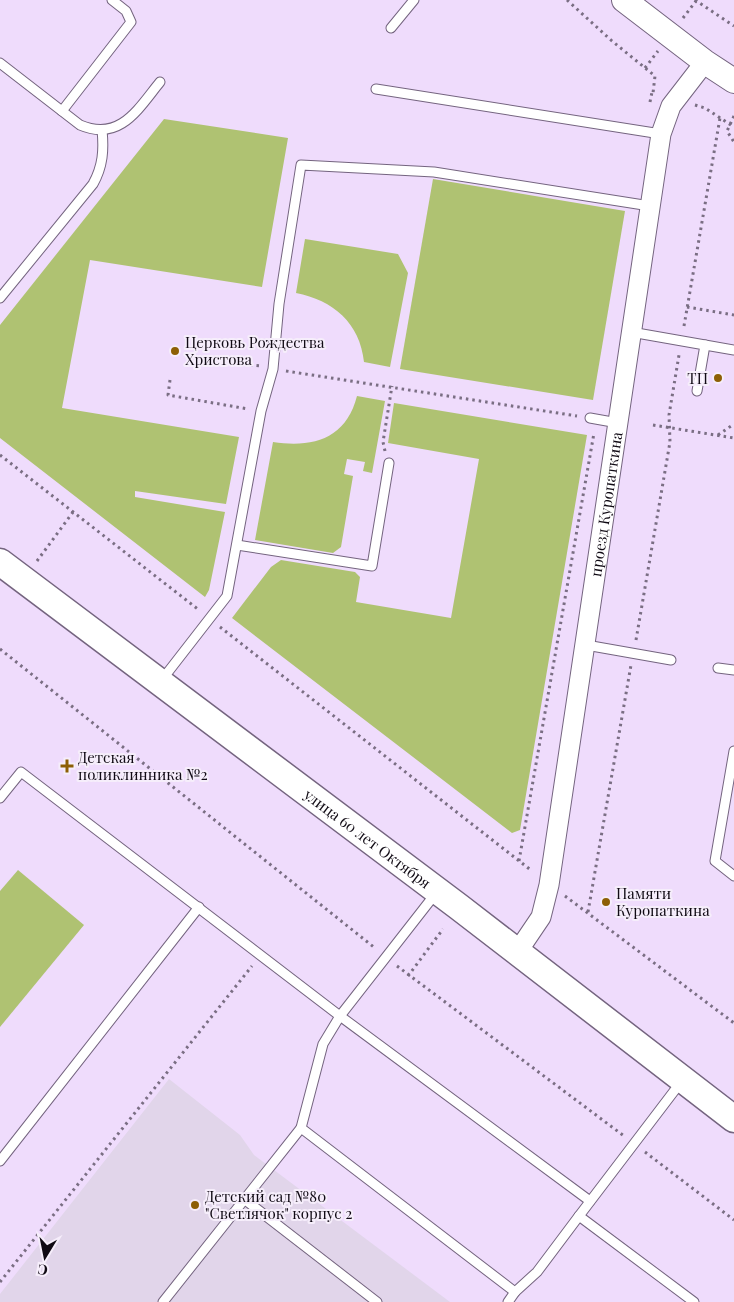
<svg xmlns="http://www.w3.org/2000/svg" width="734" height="1302" font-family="'Playfair Display',serif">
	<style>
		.education { fill: #e1d5ea }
		.green { fill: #afc272 }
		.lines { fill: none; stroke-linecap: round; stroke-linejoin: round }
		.service-casing { stroke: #74647f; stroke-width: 11 }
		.minor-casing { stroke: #74647f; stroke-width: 21 }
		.tertiary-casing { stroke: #74647f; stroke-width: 26 }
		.secondary-casing { stroke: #74647f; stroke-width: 29 }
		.path { stroke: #7a6e83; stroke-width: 3; stroke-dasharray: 2.5 4; stroke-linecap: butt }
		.service { stroke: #fff; stroke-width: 9 }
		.minor { stroke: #fff; stroke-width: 19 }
		.tertiary { stroke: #fff; stroke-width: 24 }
		.secondary { stroke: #fff; stroke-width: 26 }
		.poi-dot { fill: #8d5f05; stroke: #f6eefb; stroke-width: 2 }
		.labels { text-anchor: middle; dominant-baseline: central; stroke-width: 4; stroke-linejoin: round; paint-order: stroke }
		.poi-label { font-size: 15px; fill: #100a14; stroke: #f6eefb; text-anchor: start }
		.street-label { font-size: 15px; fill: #100a14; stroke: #f6eefb }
	</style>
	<rect width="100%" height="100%" fill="#efdcfc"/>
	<path class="education" d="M 169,1079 L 240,1135 L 254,1155 L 450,1302 L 0,1302 L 0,1294 Z"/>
	<g class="green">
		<path d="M 164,119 L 288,138 L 262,287 L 90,260 L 62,408 L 239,437 L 226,504 L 135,491 L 135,497 L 225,512 L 209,590 L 205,597 L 0,438 L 0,325 Z"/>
		<path d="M 433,179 L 625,211 L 593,400 L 400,369 Z"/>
		<path d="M 305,239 L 398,254 L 408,273 L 390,367 L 364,362 C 360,323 333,300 296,293 Z"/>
		<path d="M 357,396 L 385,401 L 372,473 L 363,471 L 365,462 L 347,459 L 344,474 L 353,476 L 341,547 L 333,553 L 255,540 L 273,442 C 313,448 346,439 357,396 Z"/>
		<path d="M 394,403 L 587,435 L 520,830 L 512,833 L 232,618 L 271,567 L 281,560 L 355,572 L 360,577 L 356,602 L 451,618 L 479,459 L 388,443 Z"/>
		<path d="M 18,870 L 84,925 L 0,1027 L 0,891 Z"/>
	</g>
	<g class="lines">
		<defs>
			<g id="service">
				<path d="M 391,28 L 414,0"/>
				<path d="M 0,63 L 80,125 C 120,142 138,109 160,82"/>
				<path d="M 376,89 L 661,134"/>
				<path d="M 62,111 L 131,22 L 126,11 L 112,0"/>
				<path d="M 0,298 L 93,184 C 103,166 104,150 102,130"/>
				<path d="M 631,332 L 705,345 L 697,391"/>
				<path d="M 705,345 L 734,350"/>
				<path d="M 590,418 L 618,423"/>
				<path d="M 237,545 L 372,566 L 389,463"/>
				<path d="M 586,645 L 671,660"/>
				<path d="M 718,668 L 734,670"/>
				<path d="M 161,681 L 227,596 L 261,411 L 273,369 L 279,304 L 301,165 L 434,172 L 650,206"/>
				<path d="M 734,751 L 715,861 L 734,876"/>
				<path d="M 0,798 L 21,772 L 340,1016 L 436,893"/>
				<path d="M 681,1082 L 579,1216 L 694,1302"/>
				<path d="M 0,1161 L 199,907"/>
				<path d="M 244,1199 L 377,1302"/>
				<path d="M 579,1216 L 537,1272 L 515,1292 L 301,1128 L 323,1044 L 340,1016 L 590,1201"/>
				<path d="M 163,1302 L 301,1128"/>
				<path d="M 508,1302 L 515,1292"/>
			</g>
			<g id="minor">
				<path id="s1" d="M 518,951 L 541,917 L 549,885 L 661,134 L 671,106 L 705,62"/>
			</g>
			<path id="tertiary" d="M 624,0 L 705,62 L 734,81"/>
			<g id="secondary">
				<path id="s2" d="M 0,562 L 459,907 L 734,1119"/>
			</g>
		</defs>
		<use href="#service" class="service-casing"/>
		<use href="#minor" class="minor-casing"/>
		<use href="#tertiary" class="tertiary-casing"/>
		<use href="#secondary" class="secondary-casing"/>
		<g class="path">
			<path d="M 567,0 L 612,41 L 655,76 L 653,93"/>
			<path d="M 695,0 L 734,26"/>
			<path d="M 683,18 L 696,1"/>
			<path d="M 645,68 L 658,51"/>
			<path d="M 650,102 L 652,92"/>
			<path d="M 695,105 L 705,108 L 734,127"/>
			<path d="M 734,116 L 727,131 L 734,142"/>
			<path d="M 687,307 L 734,315"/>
			<path d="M 684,326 L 720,118"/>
			<path d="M 250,365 L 261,366"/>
			<path d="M 286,371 L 577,416"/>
			<path d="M 170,380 L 168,395 L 248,409"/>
			<path d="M 653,425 L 734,438"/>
			<path d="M 718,435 L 734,424"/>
			<path d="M 385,451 L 383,442 L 392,386"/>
			<path d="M 0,455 L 199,610"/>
			<path d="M 37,561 L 73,512"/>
			<path d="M 220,627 L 532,871"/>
			<path d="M 636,640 L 670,442 L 669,415 L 679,355"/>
			<path d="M 0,649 L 375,948"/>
			<path d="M 519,861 L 594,433"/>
			<path d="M 565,896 L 734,1023"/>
			<path d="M 588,912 L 631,665"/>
			<path d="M 397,966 L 624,1136"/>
			<path d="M 408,976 L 443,929"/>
			<path d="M 645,1152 L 734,1220"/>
			<path d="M 0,1282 L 252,966"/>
		</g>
		<use href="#service" class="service"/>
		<use href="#minor" class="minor"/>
		<use href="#tertiary" class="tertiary"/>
		<use href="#secondary" class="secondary"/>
	</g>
	<g class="poi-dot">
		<circle cx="175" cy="351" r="5"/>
		<circle cx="718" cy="378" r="5"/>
		<path d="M64.5 758.5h5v5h5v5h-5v5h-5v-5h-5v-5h5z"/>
		<circle cx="606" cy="902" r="5"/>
		<circle cx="195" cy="1205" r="5"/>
	</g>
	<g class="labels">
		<g class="poi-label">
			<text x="185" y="342">Церковь Рождества<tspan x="185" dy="17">Христова</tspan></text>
			<text x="708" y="378" text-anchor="end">ТП</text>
			<text x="78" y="757">Детская<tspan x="78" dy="17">поликлинника №2</tspan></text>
			<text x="616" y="893">Памяти<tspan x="616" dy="17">Куропаткина</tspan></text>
			<text x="205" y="1196">Детский сад №80<tspan x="205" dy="17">"Светлячок" корпус 2</tspan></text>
		</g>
		<g class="street-label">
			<text stroke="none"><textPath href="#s1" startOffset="459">проезд Куропаткина</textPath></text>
			<text stroke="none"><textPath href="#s2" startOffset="460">улица 60 лет Октября</textPath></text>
		</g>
	</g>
	<g transform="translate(45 1257) rotate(190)" stroke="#f6eefb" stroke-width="4" paint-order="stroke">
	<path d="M0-4L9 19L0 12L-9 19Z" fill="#100a14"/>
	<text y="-8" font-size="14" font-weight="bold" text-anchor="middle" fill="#100a14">С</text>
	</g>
</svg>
